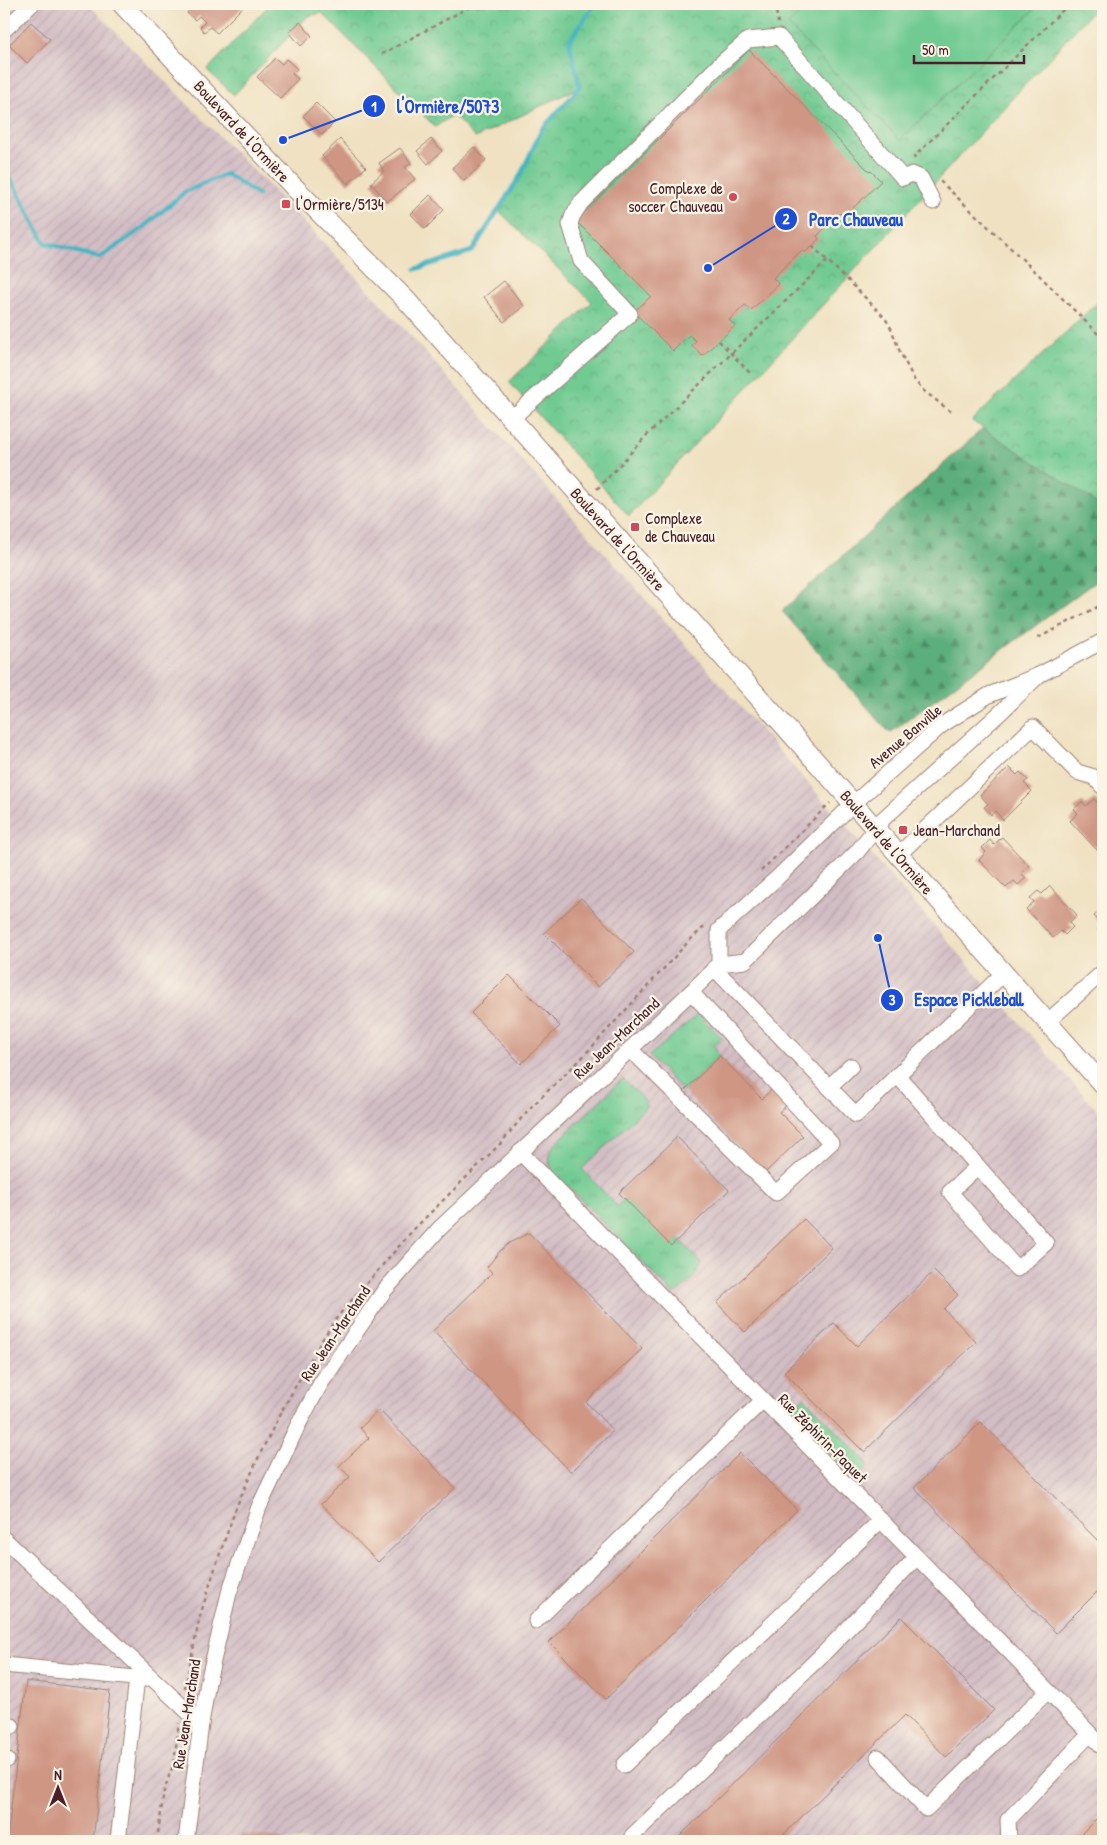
<svg xmlns="http://www.w3.org/2000/svg" width="1107" height="1845" font-family="'Patrick Hand',sans-serif">
	<style>
		.industrial { fill: url(#industrial-furrows) }
		.grass { fill: url(#grass-tufts); stroke: #5d745e }
		.forest { fill: url(#forest-firs); stroke: #536654 }
		.park { fill: url(#park-crowns); stroke: #5d745e }
		.pitch { fill: #70ca92; stroke: #5d745e }
		.lines { fill: none; stroke-linecap: round; stroke-linejoin: round }
		.stream { stroke: #47b4c2; stroke-width: 4.5 }
		.building { fill: #cf9684 }
		.minor-casing { stroke: #9c8076; stroke-width: 17 }
		.major-casing { stroke: #9c8076; stroke-width: 21 }
		.path { stroke: #9c8076; stroke-width: 2.5; stroke-dasharray: 4 4; stroke-linecap: butt }
		.minor { stroke: #fff; stroke-width: 15 }
		.major { stroke: #fff; stroke-width: 19 }
		.poi-dot { fill: #d1495b; stroke: #fcf5e5; stroke-width: 2 }
		.labels { text-anchor: middle; dominant-baseline: central; stroke-width: 4.5; stroke-linejoin: round; paint-order: stroke }
		.street-label { font-size: 16px; fill: #4a1f2b; stroke: #fcf5e5 }
		.poi-label { font-size: 16px; fill: #4a1f2b; stroke: #fcf5e5; text-anchor: start }
		.leader { fill: none; stroke: #1d4ed8; stroke-width: 2 }
		.callout-dot { fill: #1d4ed8; stroke: #fcf5e5; stroke-width: 2 }
		.mark-label { font-size: 15px; text-anchor: middle; font-weight: bold; fill: #fff }
		.callout-label { font-size: 18px; text-anchor: middle; font-weight: bold; fill: #1d4ed8; stroke: #fcf5e5; stroke-width: 4.5; stroke-linejoin: round; paint-order: stroke }
	</style>
	<defs>
		<pattern id="industrial-furrows" width="10" height="10" patternUnits="userSpaceOnUse" patternTransform="scale(1.25)"><rect width="10" height="10" fill="#d2bdc5"/><path d="M-1 1l2-2M0 10L10 0M9 11l2-2" fill="none" stroke="#b6a2a9"/></pattern>
		<pattern id="grass-tufts" width="24" height="20" patternUnits="userSpaceOnUse" patternTransform="scale(1.25)"><rect width="24" height="20" fill="#70ca92"/><path d="M3 7l-1-3M5 7V3M7 7l1-3M15 17l-1-3M17 17v-4M19 17l1-3" fill="none" stroke="#62ad7e"/></pattern>
		<pattern id="forest-firs" width="22" height="20" patternUnits="userSpaceOnUse" patternTransform="scale(1.25)"><rect width="22" height="20" fill="#5cae7c"/><path d="M5 1l3.5 6h-7zM16 11l3.5 6h-7z" fill="#4e8d66"/></pattern>
		<pattern id="park-crowns" width="20" height="18" patternUnits="userSpaceOnUse" patternTransform="scale(1.25)"><rect width="20" height="18" fill="#70ca92"/><path d="M2 6a3 3 0 1 1 6 0M12 15a3 3 0 1 1 6 0" fill="none" stroke="#62ad7e"/></pattern>
	</defs>
	<rect width="100%" height="100%" fill="#fcf5e5"/>
	<filter id="ink" filterUnits="userSpaceOnUse"><feTurbulence type="fractalNoise" baseFrequency=".02" numOctaves="2"/><feDisplacementMap in="SourceGraphic" scale="10" xChannelSelector="R" yChannelSelector="G"/><feConvolveMatrix kernelMatrix="1 2 1 2 8 2 1 2 1" color-interpolation-filters="sRGB"/></filter>
	<filter id="wash" filterUnits="userSpaceOnUse"><feTurbulence type="fractalNoise" baseFrequency=".0096" numOctaves="4" result="noise"/><feDisplacementMap in="SourceGraphic" scale="20" xChannelSelector="R" yChannelSelector="G"/><feGaussianBlur stdDeviation="1.12" result="paint"/><feColorMatrix in="noise" values="0 0 0 0 0 0 0 0 0 0 0 0 0 0 0 0 0 1.4 0 .05"/><feComposite in="paint" operator="in"/></filter>
	<g filter="url(#wash)">
		<rect width="100%" height="100%" fill="#efe1c1"/>
		<path class="industrial" d="M 4,4 L 88,4 L 292,209 L 400,324 L 586,532 L 1103,1117 L 1103,1841 L 4,1841 Z"/>
		<g class="grass">
			<path d="M 698,1014 L 722,1038 L 714,1046 L 719,1056 L 683,1091 L 649,1056 Z"/>
			<path d="M 623,1079 L 646,1102 L 646,1107 L 582,1169 L 617,1206 L 625,1199 L 678,1238 L 702,1263 C 696,1276 686,1288 673,1294 L 552,1170 C 548,1160 549,1153 555,1144 Z"/>
			<path d="M 804,1397 L 869,1465 L 855,1479 L 789,1411 Z"/>
		</g>
		<path class="forest" d="M 1103,319 L 1103,576 L 890,733 L 782,611 Z"/>
		<g class="park">
			<path d="M 270,4 L 1099,4 L 629,516 L 509,382 L 592,302 L 498,210 L 520,176 L 542,129 L 578,88 L 475,138 L 453,115 L 435,127 L 322,13 L 308,16 L 234,95 L 207,70 Z"/>
			<path d="M 1103,297 L 1103,507 L 972,421 Z"/>
		</g>
		<path class="pitch" d="M 810,4 L 1040,4 L 900,140 L 788,25 Z"/>
		<g class="lines">
			<g class="stream">
				<path d="M 4,175 L 12,181 L 45,243 L 100,258 L 140,230 L 185,192 L 226,174 L 258,195"/>
				<path d="M 416,269 L 472,251 L 520,176 L 542,129 L 580,87 L 569,41 L 595,4"/>
			</g>
		</g>
		<g id="blocks">
			<g class="building">
				<path d="M 186,4 L 246,4 L 217,33 L 210,27 L 204,32 L 200,27 L 205,22 L 199,16 L 195,20 L 187,13 L 191,8 Z"/>
				<path d="M 31,22 L 50,39 L 27,63 L 9,45 Z"/>
				<path d="M 300,22 L 312,36 L 301,46 L 289,32 Z"/>
				<path d="M 749,50 L 870,172 L 871,171 L 881,181 L 844,217 L 840,213 L 817,236 L 819,239 L 805,253 L 802,250 L 773,278 L 779,284 L 751,310 L 745,305 L 729,320 L 735,326 L 702,356 L 692,345 L 696,341 L 689,335 L 673,351 L 634,312 L 651,296 L 576,221 Z"/>
				<path d="M 275,58 L 282,64 L 286,59 L 297,69 L 292,74 L 298,79 L 280,98 L 257,77 Z"/>
				<path d="M 316,103 L 335,122 L 322,135 L 303,116 Z"/>
				<path d="M 340,139 L 366,167 L 348,184 L 322,156 Z"/>
				<path d="M 431,139 L 442,151 L 428,164 L 417,151 Z"/>
				<path d="M 474,147 L 486,160 L 464,181 L 452,168 Z"/>
				<path d="M 400,148 L 411,163 L 405,167 L 415,179 L 387,202 L 371,183 L 384,171 L 379,163 Z"/>
				<path d="M 430,195 L 444,210 L 425,229 L 411,214 Z"/>
				<path d="M 504,281 L 524,306 L 504,322 L 484,297 Z"/>
				<path d="M 1009,767 L 1017,775 L 1020,772 L 1028,780 L 1024,783 L 1032,791 L 1003,820 L 995,811 L 991,815 L 984,807 L 988,804 L 980,795 Z"/>
				<path d="M 1094,799 L 1103,808 L 1103,844 L 1097,850 L 1070,821 L 1078,813 L 1074,809 L 1082,802 L 1086,806 Z"/>
				<path d="M 1002,837 L 1029,866 L 1021,873 L 1026,878 L 1018,885 L 1014,881 L 1006,888 L 979,860 L 986,852 L 982,848 L 990,840 L 994,845 Z"/>
				<path d="M 1050,886 L 1077,915 L 1069,923 L 1073,927 L 1065,935 L 1061,931 L 1053,938 L 1026,909 L 1034,902 L 1030,898 L 1038,891 L 1042,894 Z"/>
				<path d="M 581,898 L 634,952 L 598,987 L 544,933 Z"/>
				<path d="M 1103,908 L 1103,933 L 1098,928 L 1103,925 L 1094,916 Z"/>
				<path d="M 509,975 L 560,1026 L 521,1064 L 471,1013 Z"/>
				<path d="M 720,1056 L 762,1099 L 772,1089 L 787,1105 L 779,1112 L 803,1136 L 766,1172 L 762,1171 L 684,1091 Z"/>
				<path d="M 677,1137 L 729,1190 L 671,1246 L 619,1193 Z"/>
				<path d="M 804,1219 L 832,1248 L 745,1332 L 717,1303 Z"/>
				<path d="M 529,1233 L 642,1349 L 586,1402 L 613,1431 L 571,1472 L 433,1331 L 492,1273 L 487,1267 L 500,1251 L 509,1243 Z"/>
				<path d="M 934,1271 L 958,1295 L 944,1309 L 976,1342 L 864,1452 L 784,1372 L 834,1323 L 857,1346 Z"/>
				<path d="M 379,1410 L 455,1488 L 378,1562 L 321,1504 L 350,1477 L 339,1466 L 369,1438 L 360,1428 Z"/>
				<path d="M 981,1422 L 1103,1546 L 1103,1586 L 1056,1633 L 914,1488 Z"/>
				<path d="M 740,1453 L 797,1510 L 606,1699 L 549,1642 Z"/>
				<path d="M 901,1617 L 994,1710 L 946,1757 L 905,1715 L 777,1841 L 675,1841 Z"/>
				<path d="M 26,1681 L 110,1691 L 93,1841 L 7,1841 Z"/>
				<path d="M 1096,1819 L 1103,1826 L 1103,1841 L 1074,1841 Z"/>
				<path d="M 241,1834 L 283,1838 L 283,1841 L 240,1841 Z"/>
			</g>
		</g>
	</g>
	<g filter="url(#ink)">
		<use href="#blocks" fill-opacity="0" stroke="#9c8076" stroke-width="1"/>
		<g class="lines">
			<defs>
				<g id="minor">
					<path d="M 4,30 L 32,4"/>
					<path d="M 512,418 L 630,314 L 581,261 L 570,224 L 573,215 L 581,203 L 719,65 L 748,40 L 779,37 L 903,178 L 912,174 L 921,178 L 933,202"/>
					<path d="M 898,855 L 1033,727 L 1077,772 L 1094,777 L 1103,787"/>
					<path d="M 719,964 L 719,930 L 778,877 L 853,804 L 942,725 L 989,695 L 1039,675 L 1103,641"/>
					<path d="M 714,968 L 856,1115 L 1004,973"/>
					<path d="M 1047,1022 L 1103,972"/>
					<path d="M 630,1049 L 776,1193 L 831,1143 L 691,992"/>
					<path d="M 897,1075 L 1046,1243 L 1017,1269 L 950,1192 L 978,1166"/>
					<path d="M 829,1087 L 851,1066"/>
					<path d="M 520,1152 L 1103,1747"/>
					<path d="M 4,1539 L 201,1724"/>
					<path d="M 536,1621 L 762,1401"/>
					<path d="M 4,1665 L 145,1679"/>
					<path d="M 4,1725 L 12,1726"/>
					<path d="M 878,1757 L 926,1809 L 1048,1691"/>
					<path d="M 4,1760 L 7,1760"/>
					<path d="M 624,1765 L 880,1521"/>
					<path d="M 632,1836 L 825,1652 L 916,1558"/>
					<path d="M 118,1841 L 137,1678"/>
					<path d="M 186,1841 L 201,1724 L 208,1682 L 229,1593 L 259,1507 L 298,1425 L 321,1383 L 384,1291 L 439,1229 L 691,992 L 719,964 L 745,961 L 857,852 L 883,819 L 1001,712 L 1039,675"/>
					<path d="M 1009,1841 L 1008,1820 L 1090,1734"/>
				</g>
				<path id="major" d="M 122,4 L 292,185 L 408,302 L 1103,1085"/>
			</defs>
			<use href="#minor" class="minor-casing"/>
			<use href="#major" class="major-casing"/>
			<g class="path">
				<path d="M 775,4 L 778,23"/>
				<path d="M 382,54 L 475,4"/>
				<path d="M 915,159 L 914,157 L 1069,4"/>
				<path d="M 940,181 L 1038,274 L 1103,339"/>
				<path d="M 812,246 L 849,281 L 885,318 L 891,328 L 900,352 L 915,381 L 924,391 L 954,414"/>
				<path d="M 719,341 L 752,375"/>
				<path d="M 597,489 C 615,471 630,453 647,435 L 827,261"/>
				<path d="M 1038,638 L 1103,604"/>
				<path d="M 761,871 L 830,803"/>
				<path d="M 185,1688 L 200,1616 L 217,1562 L 237,1505 L 261,1452 L 281,1412 L 322,1340 L 338,1316 L 414,1229 L 501,1143 L 529,1109 L 578,1062 L 689,941 L 704,927"/>
				<path d="M 157,1841 L 164,1791 L 174,1762 L 179,1723"/>
			</g>
			<use href="#minor" class="minor"/>
			<use href="#major" class="major"/>
		</g>
	</g>
	<g class="poi-dot">
		<circle cx="733" cy="197" r="5"/>
		<rect x="281" y="199" width="10" height="10" rx="2.5"/>
		<rect x="630" y="522" width="10" height="10" rx="2.5"/>
		<rect x="898" y="825" width="10" height="10" rx="2.5"/>
	</g>
	<g class="labels">
		<g class="street-label">
			<text transform="translate(242 131) rotate(47)">Boulevard de l'Ormière</text>
			<text transform="translate(618 539) rotate(48)">Boulevard de l'Ormière</text>
			<text transform="translate(905 736) rotate(-40)">Avenue Banville</text>
			<text transform="translate(887 842) rotate(49)">Boulevard de l'Ormière</text>
			<text transform="translate(616 1038) rotate(-43)">Rue Jean-Marchand</text>
			<text transform="translate(335 1333) rotate(-56)">Rue Jean-Marchand</text>
			<text transform="translate(823 1438) rotate(45)">Rue Zéphirin-Paquet</text>
			<text transform="translate(186 1714) rotate(-81)">Rue Jean-Marchand</text>
		</g>
		<g class="poi-label">
			<text x="723" y="188" text-anchor="end">Complexe de<tspan x="723" dy="18">soccer Chauveau</tspan></text>
			<text x="296" y="204">l'Ormière/5134</text>
			<text x="645" y="518">Complexe<tspan x="645" dy="18">de Chauveau</tspan></text>
			<text x="913" y="830">Jean-Marchand</text>
		</g>
	</g>
	<path class="leader" d="M283 140L374 106M708 268L786 219M878 938L892 1000"/>
	<g class="callout-dot">
		<circle cx="283" cy="140" r="5"/>
		<circle cx="708" cy="268" r="5"/>
		<circle cx="878" cy="938" r="5"/>
		<circle cx="374" cy="106" r="12"/>
		<circle cx="786" cy="219" r="12"/>
		<circle cx="892" cy="1000" r="12"/>
	</g>
	<g class="mark-label">
		<text x="374" y="112">1</text>
		<text x="786" y="224">2</text>
		<text x="892" y="1005">3</text>
	</g>
	<g class="callout-label">
		<text x="448" y="113">l'Ormière/5073</text>
		<text x="856" y="226">Parc Chauveau</text>
		<text x="969" y="1006">Espace Pickleball</text>
	</g>
	<rect width="1107" height="1845" fill="none" stroke="#fcf5e5" stroke-width="20"/>
	<g transform="translate(58 1788)" stroke="#fcf5e5" stroke-width="4" paint-order="stroke">
	<path d="M0-4L9 19L0 12L-9 19Z" fill="#4a1f2b"/>
	<text y="-8" font-size="14" font-weight="bold" text-anchor="middle" fill="#4a1f2b">N</text>
	</g>
	<path d="M914 55v8h110v-8" fill="none" stroke="#4a1f2b" stroke-width="2.5"/>
	<text x="922" y="55" font-size="15" fill="#4a1f2b" stroke="#fcf5e5" stroke-width="4" paint-order="stroke">50 m</text>
</svg>
